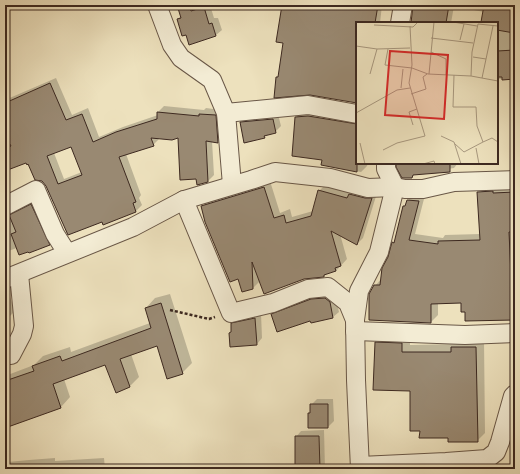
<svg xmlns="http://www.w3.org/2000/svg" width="520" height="474" font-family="'Libre Caslon Text',serif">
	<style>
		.shadow { fill: #0003; fill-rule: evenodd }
		.building { fill: #998972; stroke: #3d2920; fill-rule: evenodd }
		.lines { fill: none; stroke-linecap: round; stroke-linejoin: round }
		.minor-casing { stroke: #695747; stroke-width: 20 }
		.path { stroke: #3d2920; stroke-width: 2.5; stroke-dasharray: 3 2; stroke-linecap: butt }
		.minor { stroke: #f3ecd4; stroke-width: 18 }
		.inset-road { fill: none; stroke: #a7977e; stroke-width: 1 }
		.view { fill: #d62828; fill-opacity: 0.15; stroke: #d62828; stroke-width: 2 }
		.inset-edge { fill: none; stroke: #3d2920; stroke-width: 2 }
	</style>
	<rect width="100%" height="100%" fill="#ede1bd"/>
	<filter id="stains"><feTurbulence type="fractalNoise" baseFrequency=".005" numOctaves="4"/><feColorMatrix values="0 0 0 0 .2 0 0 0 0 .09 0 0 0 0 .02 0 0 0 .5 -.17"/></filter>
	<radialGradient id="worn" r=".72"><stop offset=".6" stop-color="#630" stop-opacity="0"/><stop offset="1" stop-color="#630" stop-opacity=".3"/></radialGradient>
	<g class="shadow">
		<path d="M 181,5 L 210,5 L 214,18 L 218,18 L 222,30 L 216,35 L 187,34 L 178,19 L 181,16 Z"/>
		<path d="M 282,5 L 382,5 L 380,23 L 357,23 L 357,102 L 277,77 L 280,75 L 284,42 L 277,41 Z"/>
		<path d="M 414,5 L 515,5 L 515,78 L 497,79 L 498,24 L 482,21 L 484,12 L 454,6 L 451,23 L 412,23 Z"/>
		<path d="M 56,78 L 72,115 L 88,108 L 99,137 L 123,127 L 158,115 L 158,112 L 164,106 L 204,110 L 206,108 L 221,110 L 223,136 L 218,142 L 212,141 L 214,175 L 208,181 L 196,178 L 179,137 L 159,138 L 159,139 L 153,145 L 126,154 L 141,195 L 139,198 L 142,205 L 136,211 L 103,223 L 103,221 L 46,185 L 27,162 L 5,170 L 5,100 ZM 72,146 L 82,172 L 64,179 L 54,153 Z"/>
		<path d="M 302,111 L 357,118 L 357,163 L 368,163 L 367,166 L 361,172 L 322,164 L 323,160 L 296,117 Z"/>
		<path d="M 278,114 L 281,126 L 275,132 L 267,134 L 264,137 L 241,123 L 247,117 Z"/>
		<path d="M 397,163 L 458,163 L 454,168 L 415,174 L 411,177 Z"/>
		<path d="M 270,181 L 280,213 L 290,209 L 292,217 L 313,211 L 319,191 L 325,185 L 377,193 L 363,238 L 357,244 L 340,234 L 347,259 L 336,271 L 326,273 L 324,276 L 260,281 L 253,288 L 239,278 L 203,206 L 208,200 Z"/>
		<path d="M 510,186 L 510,195 L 515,195 L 515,263 L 483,267 L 484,278 L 515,277 L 515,319 L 466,320 L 466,311 L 462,302 L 438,303 L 438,315 L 431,322 L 375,286 L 382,278 L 393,243 L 396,240 L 404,207 L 407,204 L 408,200 L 415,193 L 425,195 L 415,234 L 443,238 L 445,235 L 480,234 L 478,195 L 485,188 Z"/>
		<path d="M 37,199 L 55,238 L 49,244 L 17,248 L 5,252 L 5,213 Z"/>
		<path d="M 5,283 L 15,311 L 9,317 L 5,319 Z"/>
		<path d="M 170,294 L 192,363 L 182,373 L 157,345 L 131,354 L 139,377 L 130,386 L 106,363 L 64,379 L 70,397 L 61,407 L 5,427 L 5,376 L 34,365 L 43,356 L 70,347 L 71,352 L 150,323 L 146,308 L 155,298 Z"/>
		<path d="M 317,294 L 335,296 L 339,312 L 333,317 L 312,322 L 311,320 L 272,315 L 278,309 Z"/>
		<path d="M 261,313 L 262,338 L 257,344 L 232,331 L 232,324 L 237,318 Z"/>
		<path d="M 384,335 L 410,336 L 410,345 L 456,344 L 460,340 L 484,340 L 485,433 L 477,441 L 449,437 L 421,430 L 411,390 L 376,343 Z"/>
		<path d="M 317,399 L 333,399 L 334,421 L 328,427 L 309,413 L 311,411 L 311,405 Z"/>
		<path d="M 324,430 L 325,469 L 296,469 L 296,437 L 301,431 Z"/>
		<path d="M 55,458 L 55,461 L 104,458 L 105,469 L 5,469 L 5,466 L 8,462 L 29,460 Z"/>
	</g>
	<g class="building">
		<path d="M 177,5 L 189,5 L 191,11 L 204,7 L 209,24 L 212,23 L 216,36 L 189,45 L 186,35 L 182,36 L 177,19 L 181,18 Z"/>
		<path d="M 282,5 L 301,5 L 325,8 L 325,5 L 378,5 L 375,23 L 357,23 L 357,103 L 310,95 L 274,98 L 276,77 L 278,77 L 283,43 L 276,42 Z"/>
		<path d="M 413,5 L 449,5 L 446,23 L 411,23 Z"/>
		<path d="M 484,5 L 515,5 L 515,31 L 514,30 L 514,33 L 497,30 L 497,23 L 481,22 Z"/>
		<path d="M 515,50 L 515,79 L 502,80 L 502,77 L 497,77 L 497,51 Z"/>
		<path d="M 50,83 L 66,120 L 82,114 L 93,142 L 116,132 L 157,119 L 157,112 L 199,116 L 199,114 L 216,115 L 218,143 L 206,141 L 208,182 L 197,185 L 196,179 L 180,180 L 178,138 L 172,140 L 151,138 L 154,146 L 119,157 L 136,202 L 133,203 L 136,212 L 103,225 L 102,222 L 68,235 L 46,186 L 42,181 L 35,180 L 28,164 L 27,165 L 26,163 L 5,171 L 5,149 L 11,146 L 5,136 L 5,103 ZM 71,147 L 82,175 L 58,184 L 47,156 Z"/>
		<path d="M 308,116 L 357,124 L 357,172 L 321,165 L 322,160 L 292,156 L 295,117 Z"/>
		<path d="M 273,119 L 276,133 L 264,136 L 265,138 L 244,143 L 240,122 Z"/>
		<path d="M 396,163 L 450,163 L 450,172 L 413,175 L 412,178 L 402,178 L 396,167 Z"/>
		<path d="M 264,187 L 274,218 L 284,215 L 286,223 L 311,216 L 318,190 L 347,198 L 349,194 L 365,198 L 372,198 L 357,245 L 331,231 L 341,266 L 335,268 L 336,271 L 324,275 L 324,277 L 304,279 L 264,294 L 252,262 L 253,289 L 242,292 L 238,279 L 230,282 L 205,222 L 201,206 Z"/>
		<path d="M 493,191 L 493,193 L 515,192 L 515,232 L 509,232 L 511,275 L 514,275 L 515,320 L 465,321 L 465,312 L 461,312 L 461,303 L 431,304 L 431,323 L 369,320 L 369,294 L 374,285 L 380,285 L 382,268 L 388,257 L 392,242 L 394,243 L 403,206 L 405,206 L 407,200 L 419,201 L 409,240 L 438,244 L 438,241 L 480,240 L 477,192 Z"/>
		<path d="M 31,204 L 50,245 L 29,253 L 28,252 L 19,255 L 11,234 L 16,232 L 9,215 Z"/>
		<path d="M 325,298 L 330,302 L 333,318 L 311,323 L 310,321 L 277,332 L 271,314 L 311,299 Z"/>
		<path d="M 161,303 L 183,374 L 167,379 L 157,346 L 120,359 L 130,387 L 116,393 L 105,365 L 53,384 L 61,408 L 5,428 L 5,381 L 34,371 L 32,366 L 60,356 L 62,361 L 151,328 L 145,308 Z"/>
		<path d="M 255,318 L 257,345 L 230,347 L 229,333 L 231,332 L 231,323 Z"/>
		<path d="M 375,342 L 402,343 L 402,352 L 451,352 L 451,347 L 476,347 L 478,442 L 448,442 L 448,438 L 419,438 L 420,431 L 410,431 L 410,391 L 373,390 Z"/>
		<path d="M 310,404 L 328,404 L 328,428 L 308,428 L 308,413 L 310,413 Z"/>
		<path d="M 295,436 L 319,436 L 320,469 L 295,469 Z"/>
	</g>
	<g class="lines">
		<defs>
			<g id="minor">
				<path d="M 157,5 L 172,45 L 181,58 L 212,80 L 226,113 L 232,185"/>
				<path d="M 400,23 L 403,5"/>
				<path d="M 226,113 L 308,105 L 357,114"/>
				<path d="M 184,200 L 231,313 L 273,303 L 308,289 L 328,287 L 348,303 L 355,320"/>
				<path d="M 5,206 L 36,190 L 55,234 L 67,253"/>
				<path d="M 5,279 L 133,227 L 184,200 L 251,180 L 275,172 L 330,178 L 368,188 L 395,187 L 405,189 L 423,189 L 454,182 L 515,180"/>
				<path d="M 355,331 L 465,335 L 515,333"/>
				<path d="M 11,355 L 22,334 L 24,326 L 19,274"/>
				<path d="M 360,466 L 446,462 L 487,459 L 496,452 L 500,442 L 513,396 L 515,394"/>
				<path d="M 360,469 L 356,380 L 355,320 L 359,291 L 379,252 L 395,187 L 386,169 L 386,163"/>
			</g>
		</defs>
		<use href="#minor" class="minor-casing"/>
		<path class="path" d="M 170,310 L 209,319 L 215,317"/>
		<use href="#minor" class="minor"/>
	</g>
	<g transform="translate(356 22)">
		<rect width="142" height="142" fill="#ede1bd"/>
		<path class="inset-road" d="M 97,0 L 121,4M 18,3 L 57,5 L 62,0M 75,16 L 117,21M 104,18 L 108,2M 0,24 L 21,27 L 54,26M 32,27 L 29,43 L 56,46 L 72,52 L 115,54 L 142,59M 75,30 L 90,37 L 90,53M 117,35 L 130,37M 14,52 L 21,27M 73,52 L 78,0M 98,53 L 97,85 L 120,85 L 121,104 L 127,120 L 136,116 L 142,120M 115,54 L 116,30 L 122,2 L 142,4M 126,56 L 137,4M 45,66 L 47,47M 55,72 L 70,67 L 67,55 L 71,52M 0,91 L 41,68 L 54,66M 57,103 L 53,90 L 61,87M 85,114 L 98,120 L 105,142M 4,121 L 9,142M 99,122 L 108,130 L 127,120M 120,126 L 123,142M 27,128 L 41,121 L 69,114 L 53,61 L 56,43 L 54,4M 67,142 L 78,139 L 79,142"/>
		<path class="view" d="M 34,29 L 92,33 L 88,97 L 29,93 Z"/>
		<rect width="142" height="142" class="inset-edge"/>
	</g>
	<rect width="520" height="474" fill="none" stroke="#ede1bd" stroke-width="20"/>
	<rect x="6" y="6" width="508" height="462" fill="none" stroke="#3d2920" stroke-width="2"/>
	<rect x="10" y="10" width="500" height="454" fill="none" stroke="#3d2920"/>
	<rect width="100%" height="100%" filter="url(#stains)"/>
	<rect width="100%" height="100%" fill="url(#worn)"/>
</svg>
